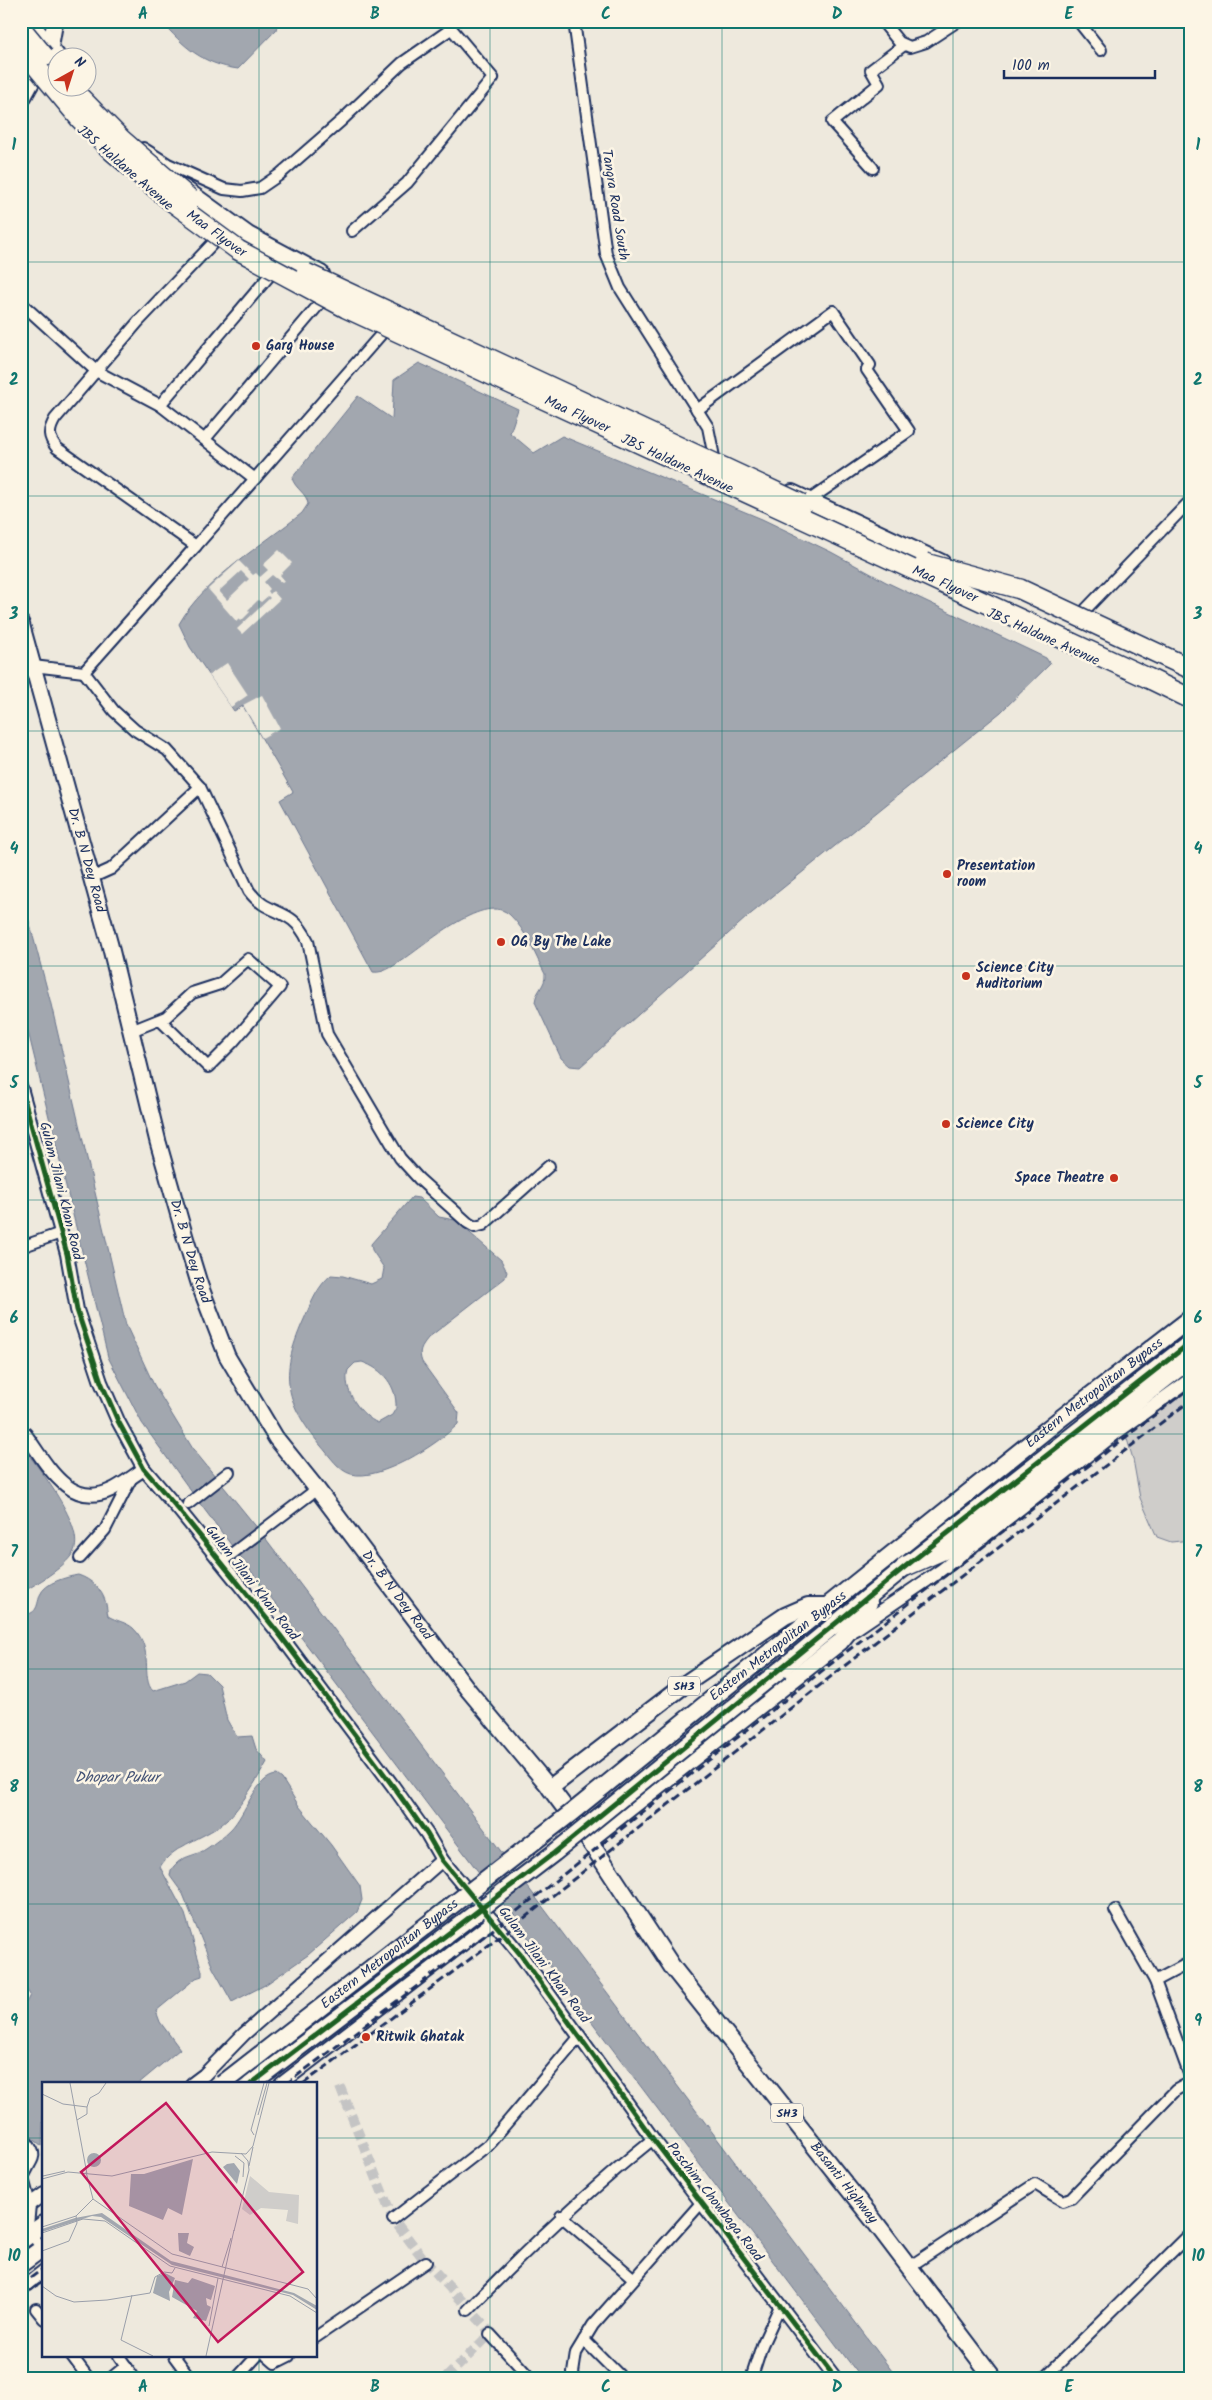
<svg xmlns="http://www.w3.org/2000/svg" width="1212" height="2400" font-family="Kalam,sans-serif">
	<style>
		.green { fill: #cfcdca; stroke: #757e94 }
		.water { fill: #a2a7af; stroke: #6c778f; fill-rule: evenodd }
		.pier { fill: #eee9dd; fill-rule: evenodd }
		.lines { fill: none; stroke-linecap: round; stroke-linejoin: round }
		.minor-tunnel { stroke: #c4c4c4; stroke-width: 10; stroke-dasharray: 10 5; stroke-linecap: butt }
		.minor-casing { stroke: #1b2f5e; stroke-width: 14 }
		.tertiary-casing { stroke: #1b2f5e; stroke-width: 16 }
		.secondary-casing { stroke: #1b2f5e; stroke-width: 19 }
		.primary-casing { stroke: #1b2f5e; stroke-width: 20 }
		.motorway-casing { stroke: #1b2f5e; stroke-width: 22 }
		.minor { stroke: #fcf5e5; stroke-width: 10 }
		.tertiary { stroke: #fcf5e5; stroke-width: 12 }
		.secondary { stroke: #fcf5e5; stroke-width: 15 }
		.primary { stroke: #fcf5e5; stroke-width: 16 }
		.motorway { stroke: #fcf5e5; stroke-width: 19 }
		.rail { stroke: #1b2f5e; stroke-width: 3; stroke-dasharray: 8 4; stroke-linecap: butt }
		.primary-bridge-casing { stroke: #1b2f5e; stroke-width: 20; stroke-linecap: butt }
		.motorway-bridge-casing { stroke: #1b2f5e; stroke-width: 22; stroke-linecap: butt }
		.primary-bridge { stroke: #fcf5e5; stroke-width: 16 }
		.motorway-bridge { stroke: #fcf5e5; stroke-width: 19 }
		.cycleway-casing { stroke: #fcf5e5; stroke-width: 8 }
		.cycleway { stroke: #1b5e20; stroke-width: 5 }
		.grid { fill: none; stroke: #0f766e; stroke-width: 1; stroke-opacity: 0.55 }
		.poi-dot { fill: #c8321e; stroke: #fcf5e5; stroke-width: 2 }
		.labels { text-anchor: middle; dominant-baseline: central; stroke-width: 5; stroke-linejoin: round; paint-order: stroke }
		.shield { fill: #fcf5e5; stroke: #5e6a86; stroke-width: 1 }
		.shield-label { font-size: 12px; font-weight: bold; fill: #1b2f5e }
		.street-label { font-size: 14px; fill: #1b2f5e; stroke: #fcf5e5 }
		.poi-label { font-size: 14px; font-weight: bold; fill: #1b2f5e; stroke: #fcf5e5; text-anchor: start }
		.water-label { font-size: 15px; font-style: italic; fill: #445376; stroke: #fcf5e5 }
		.inset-road { fill: none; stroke: #9a9faa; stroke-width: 1 }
		.view { fill: #c2185b; fill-opacity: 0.15; stroke: #c2185b; stroke-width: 2.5 }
		.inset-edge { fill: none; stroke: #1b2f5e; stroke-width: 2.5 }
		.neatline { fill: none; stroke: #0f766e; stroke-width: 2 }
		.grid-label { font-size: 16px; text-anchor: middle; font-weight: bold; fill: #0f766e }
	</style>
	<rect width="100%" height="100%" fill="#eee9dd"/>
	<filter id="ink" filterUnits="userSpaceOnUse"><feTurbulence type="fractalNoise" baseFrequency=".02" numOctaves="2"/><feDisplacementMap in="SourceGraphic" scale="10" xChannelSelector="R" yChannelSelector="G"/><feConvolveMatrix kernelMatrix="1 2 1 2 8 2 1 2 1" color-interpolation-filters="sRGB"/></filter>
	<g filter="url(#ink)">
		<path class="green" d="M 1191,1380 L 1191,1540 L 1171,1542 L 1157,1537 L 1140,1498 L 1133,1459 L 1124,1429 Z"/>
		<g class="water">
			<path d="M 161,21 L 278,21 L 276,30 L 238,69 C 202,64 184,47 161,21 Z"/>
			<path d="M 419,363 L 518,409 L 510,433 L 534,453 L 562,436 L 762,519 L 831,552 L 886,582 L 1046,658 L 1050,664 L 1001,712 L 747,917 L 580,1067 L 570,1066 L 561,1058 L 535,1002 C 536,990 546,986 545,974 C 535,955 526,930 510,915 C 486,892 429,942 407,957 C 397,963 385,974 373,972 L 280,800 L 293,792 L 243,706 L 234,711 L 190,647 L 179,624 C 204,579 263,545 302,513 L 308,504 C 307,493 295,489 292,478 L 358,396 L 392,419 L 394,380 Z"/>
			<path d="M 21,891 L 50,1000 L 126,1325 L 154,1385 L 193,1449 L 263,1535 L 898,2379 L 862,2379 L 201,1505 L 142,1423 L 108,1357 L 21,1003 Z"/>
			<path d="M 412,1197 L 419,1198 L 439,1217 L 455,1220 L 501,1260 L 507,1272 L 505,1278 L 428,1338 C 421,1347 418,1351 422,1362 L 459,1413 L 458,1424 C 438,1444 380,1482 351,1474 C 339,1471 329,1455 321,1446 C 282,1399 280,1372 305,1317 C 312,1301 318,1286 331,1275 L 343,1276 L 371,1284 L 382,1279 L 384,1268 L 372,1250 L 371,1244 ZM 362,1362 C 383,1369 397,1386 396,1408 L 392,1415 L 378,1423 C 361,1416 342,1390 348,1370 L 355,1363 Z"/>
			<path d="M 21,1445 C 36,1464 88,1529 73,1553 C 64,1568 36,1584 21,1593 Z"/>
			<path d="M 78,1575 C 91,1579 103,1590 106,1604 C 107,1608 107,1611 108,1616 C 116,1621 126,1622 133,1628 C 155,1649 140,1678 153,1691 L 185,1681 L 197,1672 L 207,1673 L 219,1685 L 227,1720 L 237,1737 L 252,1736 L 256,1749 L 267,1762 C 258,1778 240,1808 227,1820 C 209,1837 172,1845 160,1867 L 185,1914 L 202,1971 L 202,1976 L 196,1978 L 156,2011 L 160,2022 L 180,2049 L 138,2084 L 44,2084 L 42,2146 L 21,2129 L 21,2002 L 26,2003 L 30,1995 L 21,1979 L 21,1616 C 38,1613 36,1608 40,1595 C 45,1582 67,1577 78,1575 Z"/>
			<path d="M 277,1775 L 282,1779 L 299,1806 L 331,1845 L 360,1886 L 362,1900 L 357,1912 L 308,1955 L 265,1985 L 232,2002 L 213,1968 L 183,1894 L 170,1876 L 171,1870 C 182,1854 192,1858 206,1849 C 215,1843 224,1836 231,1829 C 245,1815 256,1776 277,1775 Z"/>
		</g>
		<g class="pier">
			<path d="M 279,550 L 292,563 L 280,575 L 285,581 L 282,583 L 272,575 L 264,582 L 270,589 L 268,591 L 270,594 L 273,591 L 280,599 L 242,634 L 237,629 L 270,598 L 268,596 L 261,602 L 258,600 L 248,610 L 250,612 L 241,621 L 239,618 L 236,621 L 208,589 L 239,561 L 253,575 L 256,573 L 260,577 L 268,570 L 263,565 ZM 241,571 L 249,579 L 227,600 L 219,591 Z"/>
			<path d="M 227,663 L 248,695 L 231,707 L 209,675 Z"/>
			<path d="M 262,695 L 280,728 L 262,738 L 243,705 Z"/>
		</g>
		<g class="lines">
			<path class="minor-tunnel" d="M 340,2087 L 393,2219 L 426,2262 L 486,2327 L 490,2334 L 445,2379"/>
			<defs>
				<g id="minor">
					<path d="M 574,21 L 606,254 L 620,288 L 708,427 L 714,457 L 711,463"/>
					<path d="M 882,21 L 899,42 L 910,47 L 926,42 L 958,21"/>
					<path d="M 1078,21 L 1101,50"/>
					<path d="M 143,148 L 168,164 L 224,189 L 242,191 L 260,188 L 279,175 L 341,121 L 402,63 L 451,29"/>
					<path d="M 873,168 L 832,122 L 879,84 L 871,70 L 904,45"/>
					<path d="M 352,231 L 407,183 L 493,78 L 445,21"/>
					<path d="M 21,303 L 96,371 L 160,405 L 255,479"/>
					<path d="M 160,405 L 270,275"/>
					<path d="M 697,410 L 833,311 L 870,365 L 867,370 L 909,431 L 808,501"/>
					<path d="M 205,439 L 321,302"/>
					<path d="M 196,546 L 384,331"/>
					<path d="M 1086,609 L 1191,500"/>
					<path d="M 33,666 L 84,672 L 196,546 L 57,448 C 48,437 48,431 55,419 L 138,322 L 216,240"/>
					<path d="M 84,672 L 114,711 L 135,730 L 167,750 L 200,787 L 249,891 C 269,918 291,905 308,941 L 327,1034 L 400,1158 L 419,1179 L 468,1223 L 475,1227 L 483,1225 L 549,1166"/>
					<path d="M 91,878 L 111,869 L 200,787"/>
					<path d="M 131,1031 L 166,1017 L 192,993 L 220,984 L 248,959 L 280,987 L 233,1042 L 208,1067 L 160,1020"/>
					<path d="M 21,1247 L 61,1233"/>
					<path d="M 188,1504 L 229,1472"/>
					<path d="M 80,1558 L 105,1530 L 132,1477"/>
					<path d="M 221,1562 L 317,1489"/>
					<path d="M 1115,1910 L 1155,1981 L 1191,2079"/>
					<path d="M 1155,1981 L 1191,1962"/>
					<path d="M 21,2135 C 41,2158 33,2154 23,2178 L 30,2204 L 28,2226 L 31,2234 L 44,2250"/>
					<path d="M 561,2216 L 633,2278"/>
					<path d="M 393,2219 L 488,2145 L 580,2036"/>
					<path d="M 909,2267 L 1035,2184 L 1063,2201 L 1071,2198 L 1176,2090 L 1185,2085 L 1191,2087"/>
					<path d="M 36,2309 L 44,2319"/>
					<path d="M 468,2310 C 527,2249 587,2192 653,2139"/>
					<path d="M 490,2334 L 531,2379"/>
					<path d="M 316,2337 L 426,2262"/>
					<path d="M 584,2340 L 623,2379"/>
					<path d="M 72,2356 L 89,2379"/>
					<path d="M 119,2356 L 135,2379"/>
					<path d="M 174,2356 L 191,2379"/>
					<path d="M 267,2356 L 275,2363 L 289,2356"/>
					<path d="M 110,2379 L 126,2366"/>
					<path d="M 236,2379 L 257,2356"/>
					<path d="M 575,2379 L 573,2373 L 576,2353 L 593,2325 L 702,2202"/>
					<path d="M 751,2379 L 762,2345 L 780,2306"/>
					<path d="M 1043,2379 L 1191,2233"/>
				</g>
				<g id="tertiary">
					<path d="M 21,1088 L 67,1254 L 77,1310 L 101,1382 L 118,1421 L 144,1469 L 179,1510 L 280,1635 L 393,1786 L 427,1834 L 442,1860 L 520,1954 L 653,2139 L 836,2379"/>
					<path d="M 21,1433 L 25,1434 C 46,1463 69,1510 111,1490 C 122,1485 133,1476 144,1469"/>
					<path d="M 855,1629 L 942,1570 L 1117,1432 L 1191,1379"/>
					<path d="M 192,2084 L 204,2075 L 244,2034 L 442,1860"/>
					<path d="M 281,2084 L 493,1921"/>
					<path d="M 30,2204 L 44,2194"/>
					<path d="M 21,2289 L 44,2271"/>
				</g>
				<g id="secondary">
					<path d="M 21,101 L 50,49 L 55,21"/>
					<path id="s1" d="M 21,623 L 110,945 L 158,1142 L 185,1237 L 200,1286 L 227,1356 L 276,1438 L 317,1489 L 469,1691 L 550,1788"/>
				</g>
				<g id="primary">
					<path d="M 29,21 L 58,58"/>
					<path d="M 183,188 L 248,235 L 321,274"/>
					<path d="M 792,493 L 942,563"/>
					<path id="s2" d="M 828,1606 L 808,1606 L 785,1616 L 688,1682 L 550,1788 L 589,1840 L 673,1968 L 875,2222 L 994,2379"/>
					<path id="s3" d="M 766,1655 L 1060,1419 L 1191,1318"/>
					<path d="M 781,1669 L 906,1566 L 1191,1342"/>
					<path d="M 589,1840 L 840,1642 L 857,1621 L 869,1603"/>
					<path d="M 21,2241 L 44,2224"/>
					<path d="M 21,2264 L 44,2247"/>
				</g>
				<g id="motorway">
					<path d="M 1150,679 L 1191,699"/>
					<path d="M 906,1566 L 945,1549 L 1191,1357"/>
				</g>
			</defs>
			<use href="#minor" class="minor-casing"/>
			<use href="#tertiary" class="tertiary-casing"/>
			<use href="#secondary" class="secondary-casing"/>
			<use href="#primary" class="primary-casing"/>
			<use href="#motorway" class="motorway-casing"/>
			<use href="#minor" class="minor"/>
			<use href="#tertiary" class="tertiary"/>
			<use href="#secondary" class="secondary"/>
			<use href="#primary" class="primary"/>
			<use href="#motorway" class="motorway"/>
			<g class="rail">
				<path d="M 286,2084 L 503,1922 L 846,1652 L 1191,1387"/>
				<path d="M 303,2084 L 509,1930 L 852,1660 L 1191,1400"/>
				<path d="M 21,2285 L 44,2268"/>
				<path d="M 21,2298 L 44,2280"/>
			</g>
			<defs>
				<g id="primary-bridge">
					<path id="s4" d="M 222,2084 L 571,1813 L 766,1655"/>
					<path d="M 251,2084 L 554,1853 L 781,1669"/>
				</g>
				<g id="motorway-bridge">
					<path d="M 21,28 L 44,56"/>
					<path id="s5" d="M 21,48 L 80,119 L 112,151 L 170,200 L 238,250 L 346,308 L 1150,679"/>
					<path d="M 71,88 L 121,139 L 190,199"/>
					<path d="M 306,273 L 802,504"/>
					<path d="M 925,563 L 1020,589 L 1191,669"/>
				</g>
			</defs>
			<use href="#primary-bridge" class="primary-bridge-casing"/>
			<use href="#motorway-bridge" class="motorway-bridge-casing"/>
			<use href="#primary-bridge" class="primary-bridge"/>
			<use href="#motorway-bridge" class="motorway-bridge"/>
			<defs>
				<g id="cycleway">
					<path d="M 21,1088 L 67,1254 L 77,1310 L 101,1382 L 118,1421 L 144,1469 L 179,1510 L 280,1635 L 393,1786 L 427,1834 L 442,1860 L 520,1954 L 653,2139 L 836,2379"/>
					<path d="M 251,2084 L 554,1853 L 906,1566 L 1191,1342"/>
				</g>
			</defs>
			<use href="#cycleway" class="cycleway-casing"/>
			<use href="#cycleway" class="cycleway"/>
		</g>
	</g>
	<path class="grid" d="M 259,21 L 259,2084M 490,21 L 490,2379M 722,21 L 722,2379M 953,21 L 953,2379M 21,262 L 1191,262M 21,496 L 1191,496M 21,731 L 1191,731M 21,966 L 1191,966M 21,1200 L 1191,1200M 21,1434 L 1191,1434M 21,1669 L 1191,1669M 21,1904 L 1191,1904M 21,2138 L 44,2138M 316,2138 L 1191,2138M 259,2356 L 259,2379"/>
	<g class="poi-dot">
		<circle cx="256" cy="346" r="5"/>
		<circle cx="947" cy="874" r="5"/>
		<circle cx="501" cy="942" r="5"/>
		<circle cx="966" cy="976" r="5"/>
		<circle cx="946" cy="1124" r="5"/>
		<circle cx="1114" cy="1178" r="5"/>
		<circle cx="366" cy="2037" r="5"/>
	</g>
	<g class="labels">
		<g class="shield">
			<rect x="668" y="1676.5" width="32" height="19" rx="4"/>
			<rect x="771" y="2103.5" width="32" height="19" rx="4"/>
		</g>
		<g class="shield-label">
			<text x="684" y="1686">SH3</text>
			<text x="787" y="2113">SH3</text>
		</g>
		<g class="street-label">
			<text transform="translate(125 168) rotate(41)">JBS Haldane Avenue</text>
			<text transform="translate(615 205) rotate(81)">Tangra Road South</text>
			<text stroke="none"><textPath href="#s5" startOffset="271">Maa Flyover</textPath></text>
			<text stroke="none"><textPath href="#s5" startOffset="675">Maa Flyover</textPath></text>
			<text transform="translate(677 464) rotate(25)">JBS Haldane Avenue</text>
			<text stroke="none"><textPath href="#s5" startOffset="1080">Maa Flyover</textPath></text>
			<text transform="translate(1043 637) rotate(24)">JBS Haldane Avenue</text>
			<text stroke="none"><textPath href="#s1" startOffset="246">Dr. B N Dey Road</textPath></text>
			<text transform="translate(61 1191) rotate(76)">Gulam Jilani Khan Road</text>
			<text stroke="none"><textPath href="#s1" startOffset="651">Dr. B N Dey Road</textPath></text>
			<text stroke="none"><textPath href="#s3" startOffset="420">Eastern Metropolitan Bypass</textPath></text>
			<text transform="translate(252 1583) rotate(52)">Gulam Jilani Khan Road</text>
			<text stroke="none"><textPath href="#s1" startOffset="1056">Dr. B N Dey Road</textPath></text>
			<text transform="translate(778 1646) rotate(-38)">Eastern Metropolitan Bypass</text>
			<text stroke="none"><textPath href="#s4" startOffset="212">Eastern Metropolitan Bypass</textPath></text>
			<text transform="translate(544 1965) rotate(53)">Gulam Jilani Khan Road</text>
			<text stroke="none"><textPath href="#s2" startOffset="829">Basanti Highway</textPath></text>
			<text transform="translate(715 2202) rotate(52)">Paschim Chowbaga Road</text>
		</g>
		<g class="poi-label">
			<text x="266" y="346">Garg House</text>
			<text x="957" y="866">Presentation<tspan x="957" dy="16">room</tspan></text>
			<text x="511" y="942">OG By The Lake</text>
			<text x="976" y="968">Science City<tspan x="976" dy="16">Auditorium</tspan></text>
			<text x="956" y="1124">Science City</text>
			<text x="1104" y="1178" text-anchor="end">Space Theatre</text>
			<text x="376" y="2037">Ritwik Ghatak</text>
		</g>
		<g class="water-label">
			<text x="117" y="1778">Dhopar Pukur</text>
		</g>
	</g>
	<g transform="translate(42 2082)">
		<rect width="275" height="275" fill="#eee9dd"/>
		<path d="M 208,94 L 227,110 L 257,113 L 256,142 L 244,139 L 246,128 L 219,126 L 208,133 L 200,127 Z" fill="#cfcdca"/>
		<path d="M45 78a7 7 0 1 1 14 0a7 7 0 1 1-14 0ZM 151,77 L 140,133 L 126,126 L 121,138 L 87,124 L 89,92 L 102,92 ZM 185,82 L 192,81 L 198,89 L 195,102 L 181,85 ZM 60,131 L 129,179 L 252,211 L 275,224 L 275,228 L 251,213 L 130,183 L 59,135 L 50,134 L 0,150 L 0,147 L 33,136 ZM 136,151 L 147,151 L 145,161 L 152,165 L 148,174 L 137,169 ZM 123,191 L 133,196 L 127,210 L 128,219 L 111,211 L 115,194 ZM 150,196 L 173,204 L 169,218 L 164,216 L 165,223 L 169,225 L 164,239 L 151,236 L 155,229 L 130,215 L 133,198 L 146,201 Z" fill="#a2a7af"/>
		<path class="inset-road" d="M 28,1 L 45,92M 0,12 L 21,22 L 45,25 L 48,16 L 57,11 L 64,1M 216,33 L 225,1M 35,38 L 45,32 L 45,25M 212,53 L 209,48 L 222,1M 193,74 L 202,81 L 201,95M 207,84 L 211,65M 44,90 L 51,117 L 130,172 L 266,207 L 275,217M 1,94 L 23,89M 0,97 L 26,90 L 70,94 L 170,70 L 204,72 L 211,64 L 227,1M 0,145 L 34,134 L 51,117M 192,149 L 207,88 L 206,79 L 199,71M 0,151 L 41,137 L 63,139 L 128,184 L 248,214 L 275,231M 0,169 L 27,159 L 35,141 L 34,134M 180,185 L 189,156M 0,204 L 14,214 L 32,220 L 65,218 L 108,211 L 113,195 L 122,190 L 130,191 L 133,186M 90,213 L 79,258 L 111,274M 167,244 L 176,196M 164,274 L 192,148"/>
		<path class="view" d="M 124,21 L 261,190 L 176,260 L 39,90 Z"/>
		<rect width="275" height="275" class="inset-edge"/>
	</g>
	<rect width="1212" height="2400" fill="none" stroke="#fcf5e5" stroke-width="55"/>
	<g transform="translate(72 72) rotate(39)"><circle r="24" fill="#fcf5e5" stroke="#a2a6af"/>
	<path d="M0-4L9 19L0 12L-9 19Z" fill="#c8321e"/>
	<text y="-8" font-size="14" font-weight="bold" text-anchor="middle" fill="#1b2f5e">N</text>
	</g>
	<path d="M1004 70v8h151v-8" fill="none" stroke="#1b2f5e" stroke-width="2.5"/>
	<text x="1012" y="70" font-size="15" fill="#1b2f5e" stroke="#fcf5e5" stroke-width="4" paint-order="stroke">100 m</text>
	<rect x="28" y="28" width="1156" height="2344" class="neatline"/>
	<g class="grid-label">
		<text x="143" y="19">A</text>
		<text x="375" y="19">B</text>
		<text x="606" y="19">C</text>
		<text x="837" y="19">D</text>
		<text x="1069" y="19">E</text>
		<text x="14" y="150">1</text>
		<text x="1198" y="150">1</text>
		<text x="14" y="385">2</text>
		<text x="1198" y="385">2</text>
		<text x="14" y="619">3</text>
		<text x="1198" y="619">3</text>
		<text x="14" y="854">4</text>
		<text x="1198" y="854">4</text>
		<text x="14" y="1088">5</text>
		<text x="1198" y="1088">5</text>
		<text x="14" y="1323">6</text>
		<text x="1198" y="1323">6</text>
		<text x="14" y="1557">7</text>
		<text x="1198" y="1557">7</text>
		<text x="14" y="1792">8</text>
		<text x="1198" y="1792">8</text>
		<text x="14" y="2026">9</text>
		<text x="1198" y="2026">9</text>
		<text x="14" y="2261">10</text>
		<text x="1198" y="2261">10</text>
		<text x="143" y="2392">A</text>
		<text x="375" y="2392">B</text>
		<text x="606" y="2392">C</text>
		<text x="837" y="2392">D</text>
		<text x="1069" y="2392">E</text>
	</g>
</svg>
